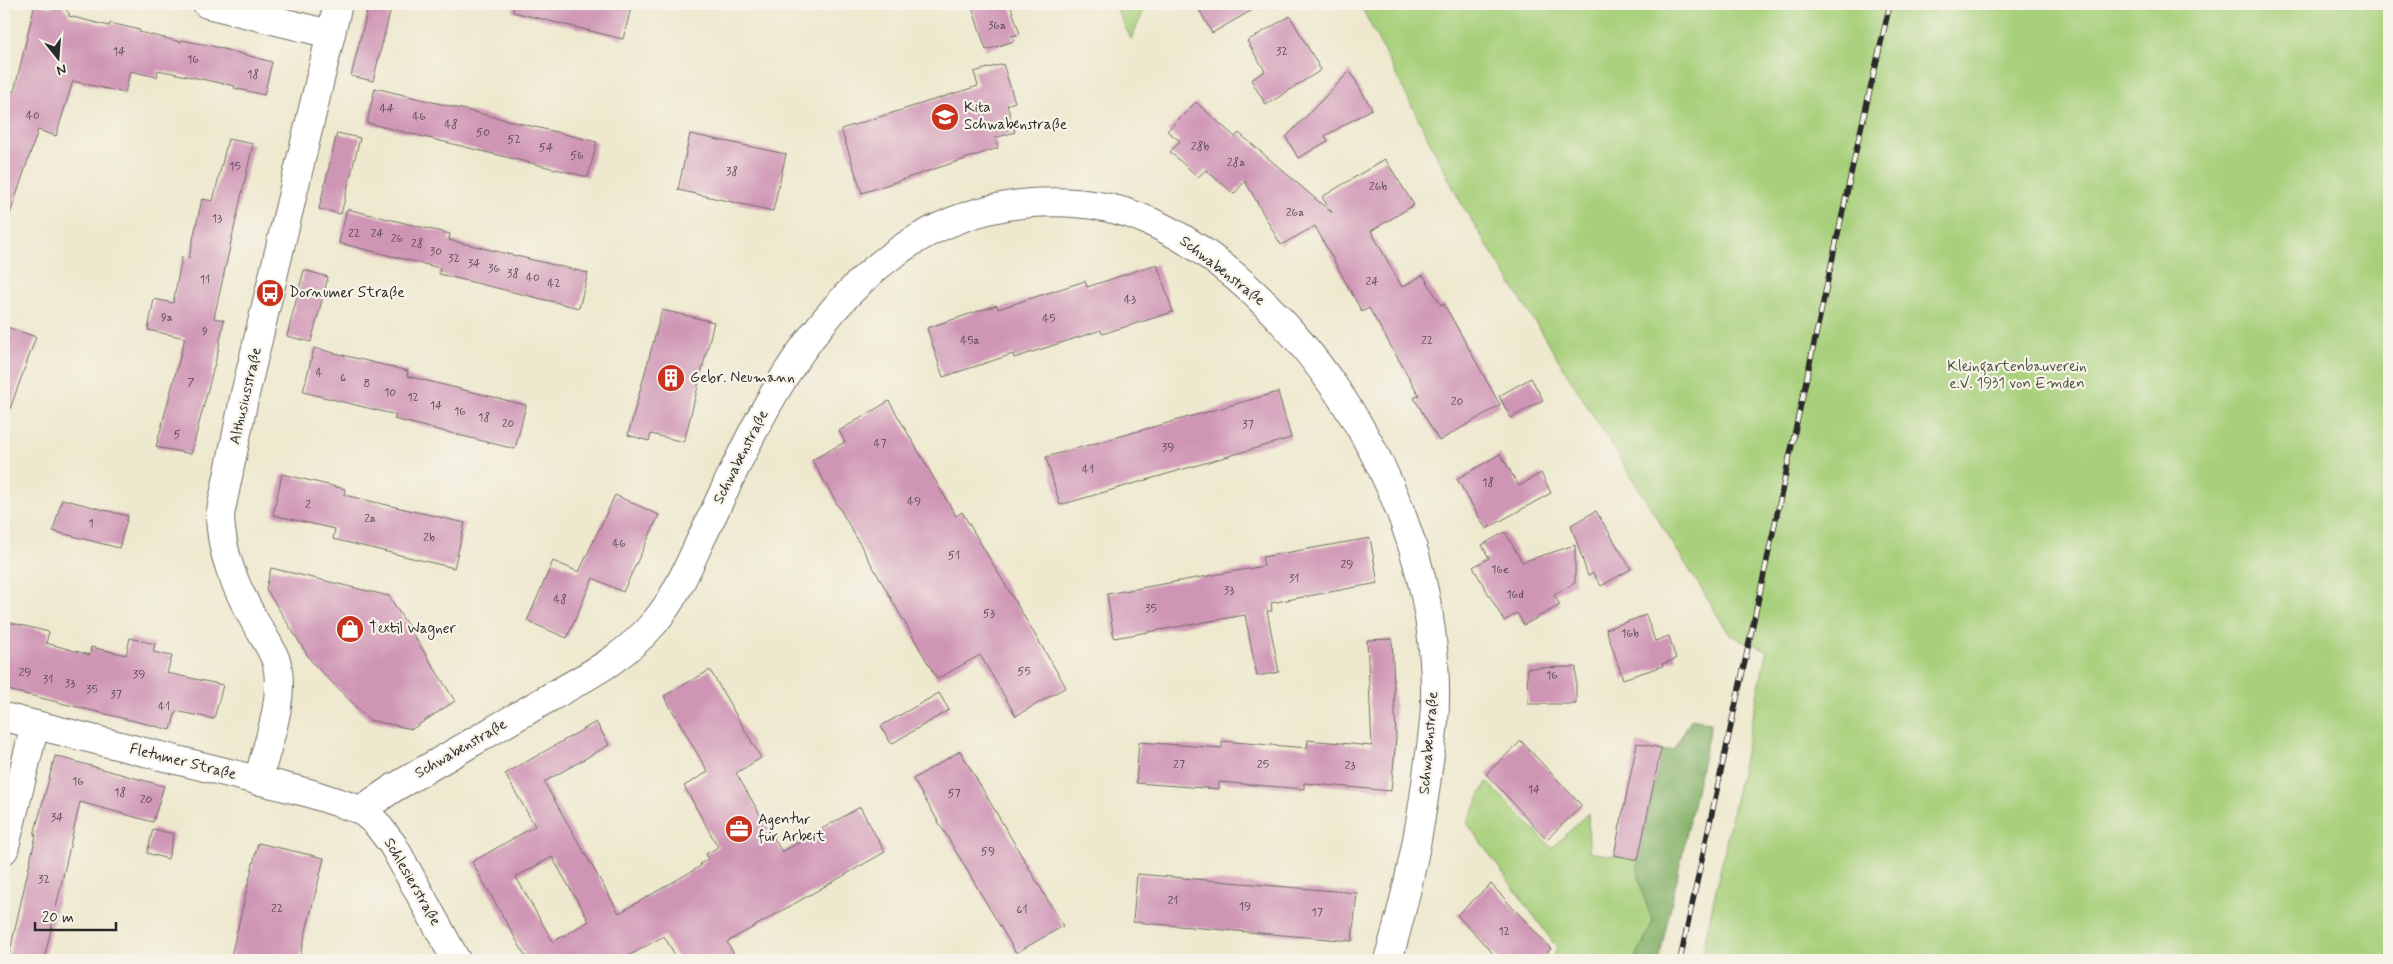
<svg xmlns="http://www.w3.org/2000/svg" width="2393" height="964" font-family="Mynerve,sans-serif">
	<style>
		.green { fill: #a8d07b; stroke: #6a7e53 }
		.forest { fill: #86b26b; stroke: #586e4b }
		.building { fill: #cf95b5; fill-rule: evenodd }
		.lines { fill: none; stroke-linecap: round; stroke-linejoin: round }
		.minor-casing { stroke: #6f6d64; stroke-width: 30 }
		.minor { stroke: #fff; stroke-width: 28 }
		.rail-casing { stroke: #2b2b2b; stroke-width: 5.5 }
		.rail { stroke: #f7f3e8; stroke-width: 4; stroke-dasharray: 11; stroke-linecap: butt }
		.labels { text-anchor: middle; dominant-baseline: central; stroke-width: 4.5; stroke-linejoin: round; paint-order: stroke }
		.number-label { font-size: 12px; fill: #54464e }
		.poi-label { font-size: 15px; fill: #2b2b2b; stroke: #f7f3e8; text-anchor: start }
		.street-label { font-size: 15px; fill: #2b2b2b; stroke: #f7f3e8 }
		.park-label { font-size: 15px; fill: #4a543f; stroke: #f7f3e8 }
	</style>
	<rect width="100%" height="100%" fill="#f7f3e8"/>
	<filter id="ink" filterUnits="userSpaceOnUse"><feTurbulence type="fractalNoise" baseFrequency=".02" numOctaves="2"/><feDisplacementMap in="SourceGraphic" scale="10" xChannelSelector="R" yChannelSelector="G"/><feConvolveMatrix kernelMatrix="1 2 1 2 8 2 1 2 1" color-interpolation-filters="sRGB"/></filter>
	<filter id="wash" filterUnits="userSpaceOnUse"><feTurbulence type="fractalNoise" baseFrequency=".0096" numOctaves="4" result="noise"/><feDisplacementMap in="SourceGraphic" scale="20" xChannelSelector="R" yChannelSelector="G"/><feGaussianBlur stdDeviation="1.12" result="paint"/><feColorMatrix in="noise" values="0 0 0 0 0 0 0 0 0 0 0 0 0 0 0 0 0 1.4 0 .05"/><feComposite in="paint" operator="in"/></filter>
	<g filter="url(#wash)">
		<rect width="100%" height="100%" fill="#eee8ce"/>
		<g class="green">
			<path d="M 1114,4 L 1147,4 L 1131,39 Z"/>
			<path d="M 1360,4 L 2389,4 L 2389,960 L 1701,960 L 1767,650 L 1730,635 L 1462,205 Z"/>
			<path d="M 1487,782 L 1552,848 L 1588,813 L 1589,852 L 1638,860 C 1637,881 1645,901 1653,921 L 1635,960 L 1552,960 L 1557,948 L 1467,823 Z"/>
		</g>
		<path class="forest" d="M 1691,719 L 1711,723 L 1659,960 L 1635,960 L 1653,921 C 1645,901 1637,881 1638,860 L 1662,751 L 1674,749 Z"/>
		<g id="blocks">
			<g class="building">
				<path d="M 35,4 L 48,7 L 61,5 L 69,13 L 69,16 L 109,26 L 110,23 L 140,30 L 139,32 L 181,42 L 182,40 L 212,46 L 272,62 L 264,95 L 234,88 L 235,86 L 158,70 L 157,77 L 130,71 L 125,93 L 73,81 L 56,136 L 38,130 L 8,220 L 4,219 L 4,112 L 10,91 L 14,92 Z"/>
				<path d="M 369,4 L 392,4 L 373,81 L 351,76 Z"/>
				<path d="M 514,4 L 632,4 L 623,39 L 513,12 Z"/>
				<path d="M 971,4 L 1010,4 L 1020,34 L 1012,36 L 1014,41 L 986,50 Z"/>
				<path d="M 1196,4 L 1263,4 L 1212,33 Z"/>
				<path d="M 1290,16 L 1321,70 L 1266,105 L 1251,80 L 1265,71 L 1247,41 Z"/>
				<path d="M 1003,64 L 1015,102 L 1007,105 L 1015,132 L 995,138 L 998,148 L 862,193 L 841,129 L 978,86 L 974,72 Z"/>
				<path d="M 1350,71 L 1372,109 L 1325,136 L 1328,141 L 1298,158 L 1286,137 Z"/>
				<path d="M 375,88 L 597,142 L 588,177 L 367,123 Z"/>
				<path d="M 1196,102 L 1235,137 L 1239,133 L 1332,213 L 1322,197 L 1385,159 L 1414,205 L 1371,231 L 1402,287 L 1423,275 L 1441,305 L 1444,304 L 1500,405 L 1439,441 L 1414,398 L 1419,395 L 1369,308 L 1362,312 L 1315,226 L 1281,245 L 1245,181 L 1234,194 L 1206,170 L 1198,177 L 1170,152 L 1180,141 L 1167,131 Z"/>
				<path d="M 337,133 L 360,138 L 341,214 L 319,209 Z"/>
				<path d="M 690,134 L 786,154 L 773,211 L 678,190 Z"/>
				<path d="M 228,139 L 253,144 L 214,318 L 224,320 L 218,351 L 191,454 L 156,447 L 185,338 L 148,330 L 154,299 L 173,303 L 182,257 L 189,258 L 202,199 L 213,201 Z"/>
				<path d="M 347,209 L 450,234 L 449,240 L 588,273 L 579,308 L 439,274 L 440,268 L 339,243 Z"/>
				<path d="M 1157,264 L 1173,312 L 1102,334 L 1101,330 L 1014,358 L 1013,354 L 943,377 L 927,328 L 997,305 L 998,309 L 1085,281 L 1087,287 Z"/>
				<path d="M 304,270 L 328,277 L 311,342 L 287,336 Z"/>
				<path d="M 662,310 L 714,322 L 684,442 L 651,434 L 649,441 L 628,435 Z"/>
				<path d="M 4,326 L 36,337 L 7,417 L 4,417 Z"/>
				<path d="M 314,348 L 408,371 L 407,376 L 526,405 L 515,449 L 394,419 L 396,415 L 303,392 Z"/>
				<path d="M 1531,378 L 1543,400 L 1511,418 L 1499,396 Z"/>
				<path d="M 1278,392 L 1291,438 L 1060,505 L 1046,457 Z"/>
				<path d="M 889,401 L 956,516 L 962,512 L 1066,687 L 1016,716 L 980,655 L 937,679 L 812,460 L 845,442 L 839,431 Z"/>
				<path d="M 1500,454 L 1519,486 L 1541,473 L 1551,493 L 1486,529 L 1457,479 Z"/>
				<path d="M 282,474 L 345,489 L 344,495 L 465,523 L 454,568 L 333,539 L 335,529 L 273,515 Z"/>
				<path d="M 615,495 L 659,515 L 623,592 L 593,578 L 567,638 L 527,621 L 553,561 L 579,572 Z"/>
				<path d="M 62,499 L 128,516 L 119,548 L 53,531 Z"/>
				<path d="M 1596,511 L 1631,569 L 1601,586 L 1593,573 L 1588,576 L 1571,525 Z"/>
				<path d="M 1505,532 L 1522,562 L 1575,545 L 1575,583 L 1554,595 L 1560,605 L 1524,625 L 1517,613 L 1504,621 L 1473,567 L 1489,558 L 1482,545 Z"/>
				<path d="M 1370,538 L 1378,583 L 1271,603 L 1272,611 L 1267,611 L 1279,672 L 1257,676 L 1245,615 L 1114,638 L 1107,594 L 1264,566 L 1262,557 Z"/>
				<path d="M 271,568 L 389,596 L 455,701 L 412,729 L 369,720 L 312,662 L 266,589 Z"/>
				<path d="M 1646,615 L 1655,641 L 1669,636 L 1676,659 L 1662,664 L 1663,666 L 1623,679 L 1606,629 Z"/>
				<path d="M 4,621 L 49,632 L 46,643 L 90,655 L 91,647 L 126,655 L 130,638 L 155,644 L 153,652 L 172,656 L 167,673 L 223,685 L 214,719 L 176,711 L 171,730 L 4,689 Z"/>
				<path d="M 1392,639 L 1396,738 L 1391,791 L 1304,783 L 1304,789 L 1219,782 L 1219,789 L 1136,783 L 1139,742 L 1222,748 L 1222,741 L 1307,748 L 1308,740 L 1372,746 L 1367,640 Z"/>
				<path d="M 1576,667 L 1576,704 L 1528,704 L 1527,668 Z"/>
				<path d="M 710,670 L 761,758 L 736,773 L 782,852 L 860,807 L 885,852 L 727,942 L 737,960 L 678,960 L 664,936 L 621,960 L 520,960 L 526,957 L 472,862 L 535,826 L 505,774 L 596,722 L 609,745 L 544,782 L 619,913 L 701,866 L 700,864 L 708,859 L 706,854 L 718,847 L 684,786 L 708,772 L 664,696 ZM 552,857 L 589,921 L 553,942 L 516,877 Z"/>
				<path d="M 939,693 L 949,710 L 891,744 L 881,726 Z"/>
				<path d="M 1521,741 L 1582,806 L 1547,839 L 1486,774 Z"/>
				<path d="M 1637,743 L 1661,748 L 1638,860 L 1614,855 Z"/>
				<path d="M 960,751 L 1063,926 L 1016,953 L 913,779 Z"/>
				<path d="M 55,756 L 164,786 L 153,822 L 80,802 L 44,960 L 8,960 L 36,835 L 34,835 Z"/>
				<path d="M 153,829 L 174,834 L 168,859 L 147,853 Z"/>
				<path d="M 258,843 L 324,858 L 299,960 L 230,960 Z"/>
				<path d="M 1137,874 L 1357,893 L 1352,941 L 1133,922 Z"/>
				<path d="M 1491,884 L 1551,949 L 1539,960 L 1499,960 L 1457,915 Z"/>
			</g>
		</g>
	</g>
	<g filter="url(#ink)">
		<use href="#blocks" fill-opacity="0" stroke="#6f6d64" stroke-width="1"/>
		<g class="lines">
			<defs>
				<g id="minor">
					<path d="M 207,4 L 330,34"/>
					<path d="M 4,717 L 309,793 L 361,810 L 376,823 L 393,845 L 456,960"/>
					<path d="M 258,781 C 267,744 285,702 277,664 C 273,649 261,633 254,620 C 235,586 221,554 220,515 L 245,394 L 338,4"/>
					<path d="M 361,810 L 392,789 C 444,759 495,729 547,699 C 587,676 623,659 654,623 C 677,596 689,564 704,533 C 730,479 754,424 786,374 C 844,283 920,212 1031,203 C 1072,200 1114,205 1151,222 C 1225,255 1292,325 1337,391 C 1399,482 1437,591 1435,701 C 1435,726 1430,751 1427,776 C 1419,839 1406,899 1388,960"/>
					<path d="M 4,850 L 35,725"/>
				</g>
			</defs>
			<use href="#minor" class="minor-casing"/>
			<use href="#minor" class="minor"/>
			<defs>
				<path id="rail" d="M 1680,960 L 1859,137 L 1890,4"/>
			</defs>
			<use href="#rail" class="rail-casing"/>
			<use href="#rail" class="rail"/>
		</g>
	</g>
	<defs>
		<symbol id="school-disc" viewBox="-11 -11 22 22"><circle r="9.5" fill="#c8321e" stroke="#f7f3e8"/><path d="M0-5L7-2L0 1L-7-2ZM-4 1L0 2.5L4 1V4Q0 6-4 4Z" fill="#fff"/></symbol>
		<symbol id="bus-disc" viewBox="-11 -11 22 22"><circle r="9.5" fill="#c8321e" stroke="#f7f3e8"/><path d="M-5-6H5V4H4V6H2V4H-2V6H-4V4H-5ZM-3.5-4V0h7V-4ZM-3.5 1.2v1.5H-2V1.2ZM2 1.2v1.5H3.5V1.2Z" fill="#fff"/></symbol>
		<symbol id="building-disc" viewBox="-11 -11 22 22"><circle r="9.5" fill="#c8321e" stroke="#f7f3e8"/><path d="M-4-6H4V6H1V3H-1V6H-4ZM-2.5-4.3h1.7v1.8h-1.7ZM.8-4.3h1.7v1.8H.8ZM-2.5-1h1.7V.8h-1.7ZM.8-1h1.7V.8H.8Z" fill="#fff"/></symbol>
		<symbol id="shop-disc" viewBox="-11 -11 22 22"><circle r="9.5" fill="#c8321e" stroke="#f7f3e8"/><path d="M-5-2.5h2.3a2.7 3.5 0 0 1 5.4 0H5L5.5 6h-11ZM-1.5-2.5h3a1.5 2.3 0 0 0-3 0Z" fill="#fff"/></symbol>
		<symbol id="office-disc" viewBox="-11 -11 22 22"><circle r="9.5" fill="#c8321e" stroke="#f7f3e8"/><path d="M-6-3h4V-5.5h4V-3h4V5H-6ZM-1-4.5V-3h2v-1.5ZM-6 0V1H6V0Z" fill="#fff"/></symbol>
	</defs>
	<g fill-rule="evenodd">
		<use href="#school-disc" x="929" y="101" width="32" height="32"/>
		<use href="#bus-disc" x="254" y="277" width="32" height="32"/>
		<use href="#building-disc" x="655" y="362" width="32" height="32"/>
		<use href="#shop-disc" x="334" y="613" width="32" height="32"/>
		<use href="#office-disc" x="723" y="813" width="32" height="32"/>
	</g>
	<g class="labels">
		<g class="number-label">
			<text x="997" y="26">36a</text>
			<text x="119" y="52">14</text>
			<text x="1282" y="52">32</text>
			<text x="193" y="60">16</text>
			<text x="253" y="75">18</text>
			<text x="387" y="109">44</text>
			<text x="33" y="116">40</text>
			<text x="419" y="117">46</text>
			<text x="451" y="125">48</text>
			<text x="483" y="133">50</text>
			<text x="514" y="140">52</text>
			<text x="1200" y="147">28b</text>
			<text x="546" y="148">54</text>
			<text x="577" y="156">56</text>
			<text x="1236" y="163">28a</text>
			<text x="235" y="167">15</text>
			<text x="732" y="172">38</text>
			<text x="1378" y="187">26b</text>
			<text x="1295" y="213">26a</text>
			<text x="217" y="219">13</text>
			<text x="354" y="234">22</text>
			<text x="377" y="234">24</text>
			<text x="397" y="239">26</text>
			<text x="417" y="244">28</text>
			<text x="436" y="252">30</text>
			<text x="454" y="259">32</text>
			<text x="474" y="264">34</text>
			<text x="494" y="269">36</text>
			<text x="513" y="274">38</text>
			<text x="533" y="278">40</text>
			<text x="205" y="280">11</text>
			<text x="1372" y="282">24</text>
			<text x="554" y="284">42</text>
			<text x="1130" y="300">43</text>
			<text x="167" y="318">9a</text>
			<text x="1049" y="319">45</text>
			<text x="205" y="332">9</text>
			<text x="970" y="341">45a</text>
			<text x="1427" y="341">22</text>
			<text x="319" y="373">4</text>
			<text x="343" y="378">6</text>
			<text x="191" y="383">7</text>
			<text x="367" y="384">8</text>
			<text x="390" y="393">10</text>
			<text x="413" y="398">12</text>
			<text x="1457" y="402">20</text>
			<text x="436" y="406">14</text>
			<text x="460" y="412">16</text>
			<text x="484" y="418">18</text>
			<text x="508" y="424">20</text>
			<text x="1248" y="425">37</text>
			<text x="177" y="435">5</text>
			<text x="880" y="444">47</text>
			<text x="1168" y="448">39</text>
			<text x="1088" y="470">41</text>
			<text x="1488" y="483">18</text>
			<text x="914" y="502">49</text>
			<text x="308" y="505">2</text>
			<text x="370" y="519">2a</text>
			<text x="91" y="524">1</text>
			<text x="429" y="538">2b</text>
			<text x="619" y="544">46</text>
			<text x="954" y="556">51</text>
			<text x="1347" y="565">29</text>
			<text x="1500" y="570">16e</text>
			<text x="1294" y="579">31</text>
			<text x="1229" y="591">33</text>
			<text x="1515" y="595">16d</text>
			<text x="560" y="600">48</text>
			<text x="1151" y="609">35</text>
			<text x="989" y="614">53</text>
			<text x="1630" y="634">16b</text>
			<text x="1024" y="672">55</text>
			<text x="25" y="673">29</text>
			<text x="139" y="675">39</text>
			<text x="1552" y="676">16</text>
			<text x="48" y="680">31</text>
			<text x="70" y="684">33</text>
			<text x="92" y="690">35</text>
			<text x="116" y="695">37</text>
			<text x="164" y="707">41</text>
			<text x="1179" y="765">27</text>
			<text x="1263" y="765">25</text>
			<text x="1350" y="766">23</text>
			<text x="78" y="782">16</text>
			<text x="1534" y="790">14</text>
			<text x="120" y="793">18</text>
			<text x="954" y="794">57</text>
			<text x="146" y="800">20</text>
			<text x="57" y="818">34</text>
			<text x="988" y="852">59</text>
			<text x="44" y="880">32</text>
			<text x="1173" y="901">21</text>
			<text x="1245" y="907">19</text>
			<text x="277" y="909">22</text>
			<text x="1022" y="910">61</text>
			<text x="1317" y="913">17</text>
			<text x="1504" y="932">12</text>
		</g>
		<g class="poi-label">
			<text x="964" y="108">Kita<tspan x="964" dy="17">Schwabenstraße</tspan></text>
			<text x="289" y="293">Dornumer Straße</text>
			<text x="690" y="378">Gebr. Neumann</text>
			<text x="369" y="629">Textil Wagner</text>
			<text x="758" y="820">Agentur<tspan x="758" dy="17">für Arbeit</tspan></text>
		</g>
		<g class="street-label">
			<text transform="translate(1222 271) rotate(38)">Schwabenstraße</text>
			<text transform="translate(246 396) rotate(-77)">Althusiusstraße</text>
			<text transform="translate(741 457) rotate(-63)">Schwabenstraße</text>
			<text transform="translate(1429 743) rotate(-85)">Schwabenstraße</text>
			<text transform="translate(461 749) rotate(-30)">Schwabenstraße</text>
			<text transform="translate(183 762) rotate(14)">Fletumer Straße</text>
			<text transform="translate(412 882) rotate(60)">Schlesierstraße</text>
		</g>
		<g class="park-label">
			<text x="2017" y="367">Kleingartenbauverein<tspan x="2017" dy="17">e.V. 1931 von Emden</tspan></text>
		</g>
	</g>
	<rect width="2393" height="964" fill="none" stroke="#f7f3e8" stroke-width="20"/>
	<g transform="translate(58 58) rotate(163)" stroke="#f7f3e8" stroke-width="4" paint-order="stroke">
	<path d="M0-4L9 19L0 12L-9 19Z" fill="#2b2b2b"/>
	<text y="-8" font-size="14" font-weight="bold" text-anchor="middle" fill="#2b2b2b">N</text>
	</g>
	<path d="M35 922v8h81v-8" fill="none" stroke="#2b2b2b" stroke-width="2.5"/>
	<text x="42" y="922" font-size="15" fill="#2b2b2b" stroke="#f7f3e8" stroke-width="4" paint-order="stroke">20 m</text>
</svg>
